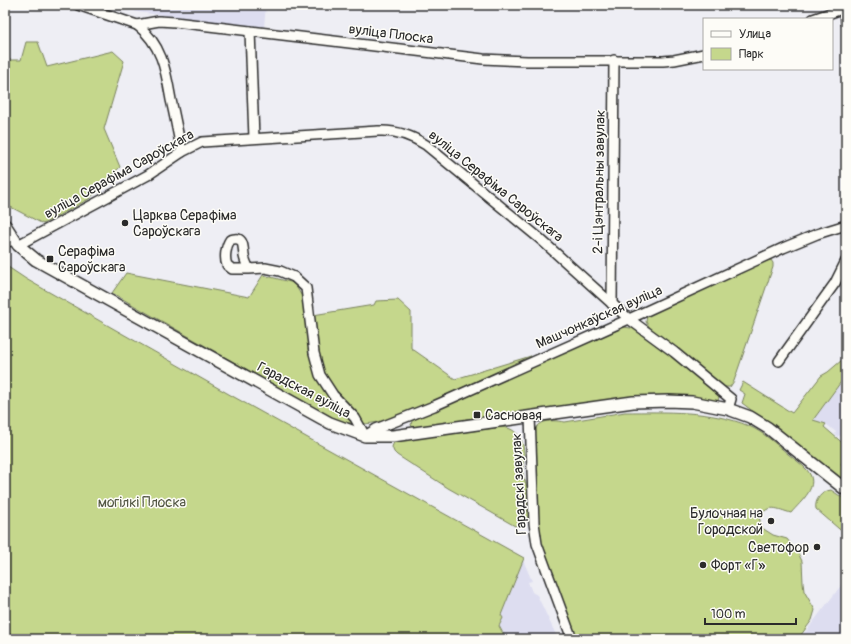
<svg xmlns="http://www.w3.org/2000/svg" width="851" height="644" font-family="Pangolin,sans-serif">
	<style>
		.built { fill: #ddddf0 }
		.green { fill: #c5d78c; stroke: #78815c }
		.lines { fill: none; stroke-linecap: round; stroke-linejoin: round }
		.minor-casing { stroke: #2b2b2b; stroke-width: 12 }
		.major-casing { stroke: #2b2b2b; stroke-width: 14 }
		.minor { stroke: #fdfcf7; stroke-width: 9 }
		.major { stroke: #fdfcf7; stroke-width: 11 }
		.poi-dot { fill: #2b2b2b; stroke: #fdfcf7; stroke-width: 1.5 }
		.labels { text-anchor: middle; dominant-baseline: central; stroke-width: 3; stroke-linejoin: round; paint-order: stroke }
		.street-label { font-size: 14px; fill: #2b2b2b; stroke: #fdfcf7 }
		.poi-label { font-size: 14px; fill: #2b2b2b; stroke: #fdfcf7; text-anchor: start }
		.park-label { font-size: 14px; fill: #525643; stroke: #fdfcf7 }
	</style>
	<rect width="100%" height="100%" fill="#eeeef4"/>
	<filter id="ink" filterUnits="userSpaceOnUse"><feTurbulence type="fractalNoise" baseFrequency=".025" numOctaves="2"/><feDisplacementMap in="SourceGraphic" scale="8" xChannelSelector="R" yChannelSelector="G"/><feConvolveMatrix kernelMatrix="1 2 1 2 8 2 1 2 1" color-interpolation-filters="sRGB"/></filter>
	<g filter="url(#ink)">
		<g class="built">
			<path d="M 134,5 L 266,5 L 264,27 L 137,12 L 132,10 Z"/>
			<path d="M 846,375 L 846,440 L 839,435 L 838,437 L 835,434 L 836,432 L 826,424 L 813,420 Z"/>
			<path d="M 523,560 L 532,581 L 528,582 L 532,592 L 537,595 L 558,639 L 506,639 L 499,626 L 503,618 L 501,615 Z"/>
			<path d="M 846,579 L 846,639 L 800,639 Z"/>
		</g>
		<g class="green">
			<path d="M 26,42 L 38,42 L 47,67 L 113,51 L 124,61 L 104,129 L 120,167 L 89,199 L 43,224 L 5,204 L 5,60 L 21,60 Z"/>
			<path d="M 771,260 L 773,263 L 773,267 L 734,381 L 730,387 L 723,387 L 651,329 L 646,322 L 647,315 L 766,261 Z"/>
			<path d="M 5,265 L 26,279 L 234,397 L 524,558 L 501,615 L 503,618 L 499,626 L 506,639 L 5,639 Z"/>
			<path d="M 126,273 L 249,297 L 263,275 L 294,283 L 313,315 L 374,305 L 376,301 L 398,300 L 411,312 L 411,348 L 455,379 L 531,356 L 407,413 C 376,424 357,430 327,415 L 112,293 Z"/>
			<path d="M 624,327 L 637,329 L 676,359 L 716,392 L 719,397 L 718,401 L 715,402 L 674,398 L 495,419 L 483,417 L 466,419 L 453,424 L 414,428 L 411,425 L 412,421 L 415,419 Z"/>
			<path d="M 846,353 L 846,375 L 813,420 L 826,424 L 824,427 L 846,446 L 846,458 L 841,464 L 846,468 L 846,482 L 742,403 L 745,394 L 739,390 L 743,382 L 792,413 L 821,376 L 828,372 L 842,360 Z"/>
			<path d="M 625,412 C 665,412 711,410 749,426 C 763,432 776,444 788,454 C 794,459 802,464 807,470 C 821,486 801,501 791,513 C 777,509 769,503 759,517 L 762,528 L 773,535 L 787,539 L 798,553 L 802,561 L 803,583 L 804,591 L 815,610 L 812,620 L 798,639 L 577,639 C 562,602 545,566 538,527 L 534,432 C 539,419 553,420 565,422 Z"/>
			<path d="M 502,427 C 518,428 525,442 524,458 C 524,463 522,467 523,473 C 523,478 526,482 527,487 C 530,496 531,516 525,523 L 522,525 L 515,526 L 448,488 L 397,455 L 394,452 L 392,447 L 394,442 L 398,441 Z"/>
			<path d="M 831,490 L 846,500 L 846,535 L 816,509 C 814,500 822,491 831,490 Z"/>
		</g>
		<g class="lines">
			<defs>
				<g id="minor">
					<path d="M 78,5 L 137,25 L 159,21 L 175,22 L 483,59 L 527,61 L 663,61 L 674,60 L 704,54"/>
					<path d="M 845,5 L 846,22"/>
					<path d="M 813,19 L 845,8"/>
					<path d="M 137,25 C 162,44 166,71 171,100 C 175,117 178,134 182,152"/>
					<path d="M 250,31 L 254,138"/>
					<path d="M 5,243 L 13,240"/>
					<path d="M 18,245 L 148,175 L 182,152 L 202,142 L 378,131 C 396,130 411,135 426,145 L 539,238 L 629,319 L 674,352 L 731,399 L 728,409"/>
					<path d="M 249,269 L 232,269 L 227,265 C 224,258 226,246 230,240 C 244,235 243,246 244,256 C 245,261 247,265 249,269 L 265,268 L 280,271 L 294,277 L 306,288 L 314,353 L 320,375 L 333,395 L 355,418 L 365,436 L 376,429 L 434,406 L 629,319 L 783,248 L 817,234 L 846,225"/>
					<path d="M 612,304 L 614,60"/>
					<path d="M 779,361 L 835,283 L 846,261"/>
					<path d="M 530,417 L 534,523 L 537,544 L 572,639"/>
				</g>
				<path id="major" d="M 5,225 L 18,245 L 36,260 L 330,423 L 365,436 L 393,436 L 633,402 L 668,401 L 692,402 L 728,409 L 750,417 L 768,428 L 846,490"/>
			</defs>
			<use href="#minor" class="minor-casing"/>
			<use href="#major" class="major-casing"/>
			<use href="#minor" class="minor"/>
			<use href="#major" class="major"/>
		</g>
	</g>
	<g class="poi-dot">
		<circle cx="125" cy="223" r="4"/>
		<rect x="46" y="255" width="8" height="8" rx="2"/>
		<rect x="473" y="411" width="8" height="8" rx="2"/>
		<circle cx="771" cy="521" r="4"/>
		<circle cx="817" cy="547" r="4"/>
		<circle cx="703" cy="565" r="4"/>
	</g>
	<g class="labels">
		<g class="street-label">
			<text transform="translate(391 34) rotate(7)">вуліца Плоска</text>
			<text transform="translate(119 174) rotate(-29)">вуліца Серафіма Сароўскага</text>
			<text transform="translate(599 182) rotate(-89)">2-і Цэнтральны завулак</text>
			<text transform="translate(496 186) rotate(39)">вуліца Серафіма Сароўскага</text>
			<text transform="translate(599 317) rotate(-24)">Машчонкаўская вуліца</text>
			<text transform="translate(304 390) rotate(28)">Гарадская вуліца</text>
			<text transform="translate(519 484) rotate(-93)">Гарадскі завулак</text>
		</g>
		<g class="poi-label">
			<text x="133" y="215">Царква Серафіма<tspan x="133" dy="16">Сароўскага</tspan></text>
			<text x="58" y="251">Серафіма<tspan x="58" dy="16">Сароўскага</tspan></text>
			<text x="485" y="415">Сасновая</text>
			<text x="763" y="513" text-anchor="end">Булочная на<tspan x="763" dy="16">Городской</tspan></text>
			<text x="809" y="547" text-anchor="end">Светофор</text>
			<text x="711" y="565">Форт «Г»</text>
		</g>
		<g class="park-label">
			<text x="142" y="502">могілкі Плоска</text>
		</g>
	</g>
	<rect width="851" height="644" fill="none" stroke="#fdfcf7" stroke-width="20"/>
	<rect x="10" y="10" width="831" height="624" fill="none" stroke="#2b2b2b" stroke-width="1.5" filter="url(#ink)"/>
	<rect x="703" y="18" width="130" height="52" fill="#fdfcf7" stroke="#a9a8a5"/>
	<rect x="711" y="31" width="20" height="6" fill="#fdfcf7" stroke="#a9a8a5"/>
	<text x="739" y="38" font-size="12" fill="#2b2b2b">Улица</text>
	<rect x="711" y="48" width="20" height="12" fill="#c5d78c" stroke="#a9a8a5"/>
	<text x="739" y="58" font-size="12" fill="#2b2b2b">Парк</text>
	<path d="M705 618v6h91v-6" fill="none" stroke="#2b2b2b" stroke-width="2"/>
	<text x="711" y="618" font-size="12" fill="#2b2b2b" stroke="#fdfcf7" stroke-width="3" paint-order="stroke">100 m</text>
</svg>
